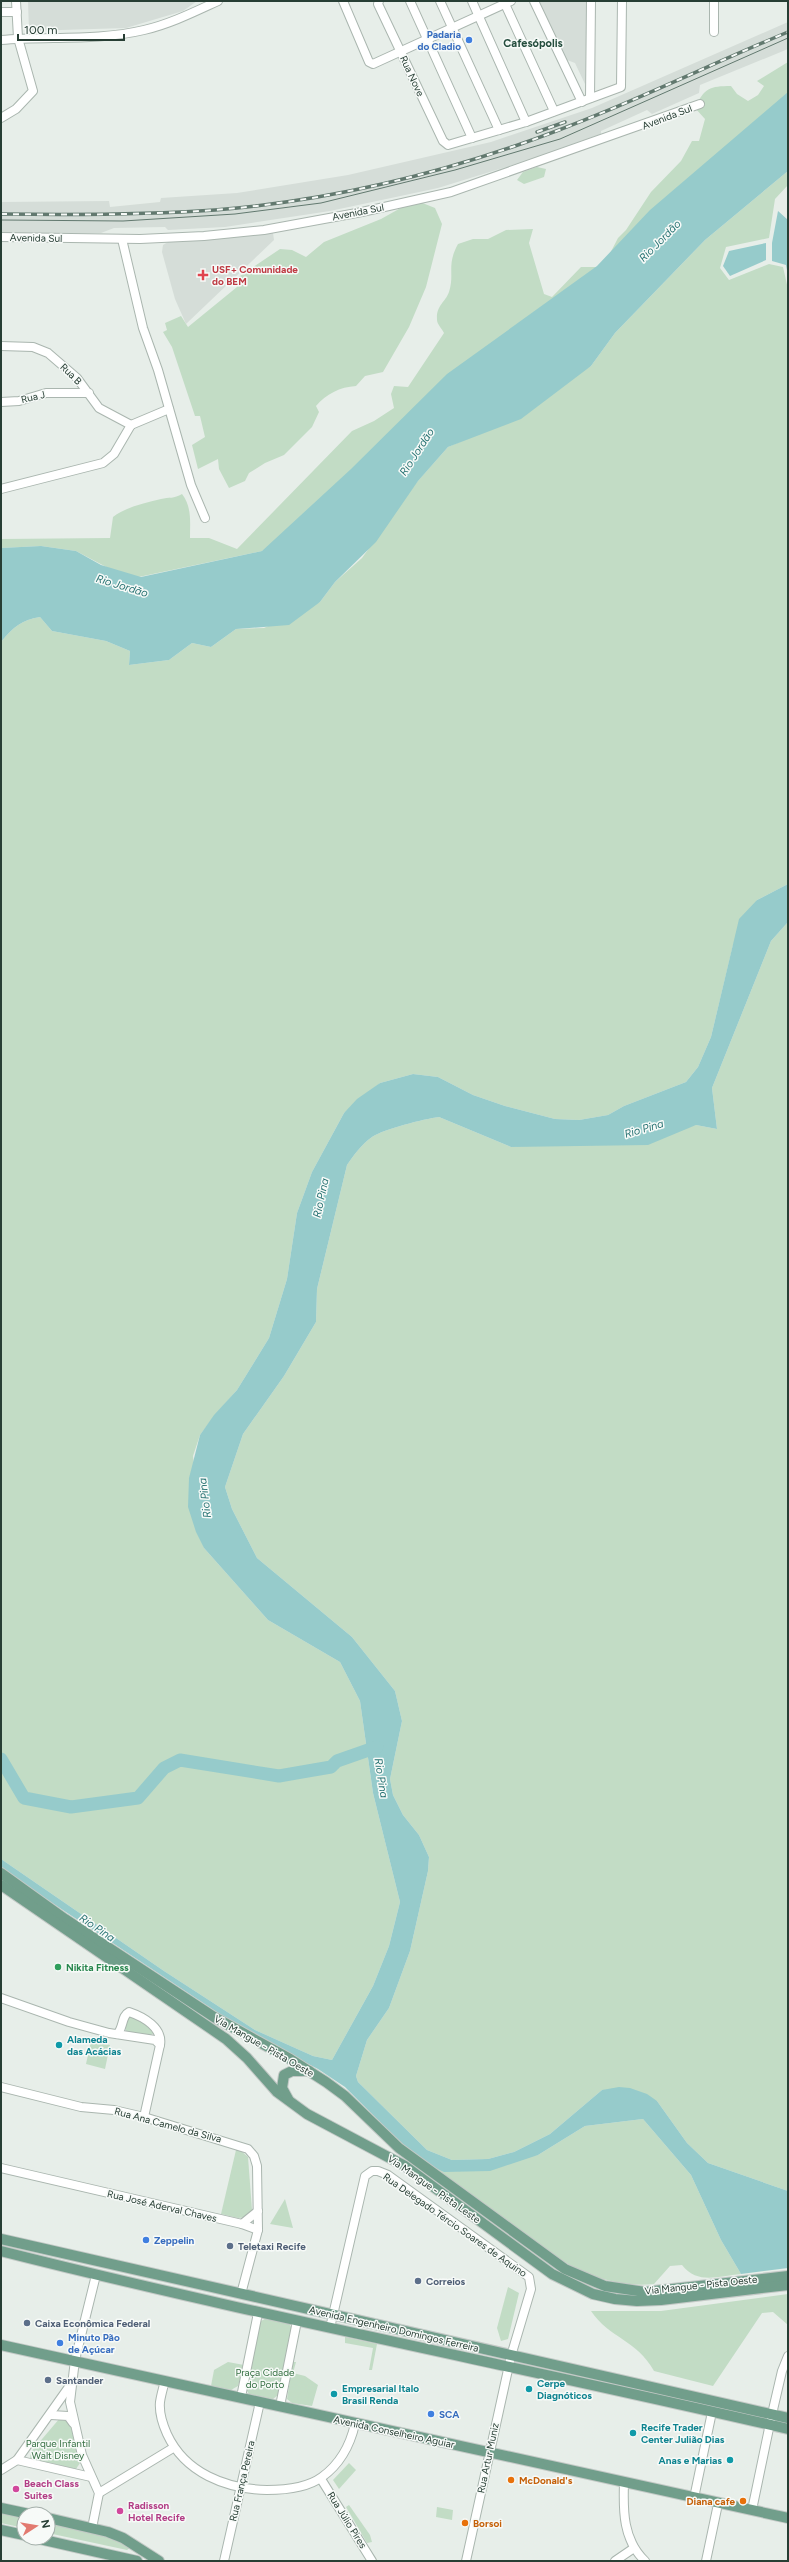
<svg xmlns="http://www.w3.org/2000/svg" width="789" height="2562" font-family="Figtree,sans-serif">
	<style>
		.built { fill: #d5ddd8 }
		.green { fill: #c2dcc5 }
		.water { fill: #96cbcb }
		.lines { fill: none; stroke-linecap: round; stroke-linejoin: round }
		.river { stroke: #96cbcb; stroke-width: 13 }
		.minor-casing { stroke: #aab6af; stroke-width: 10 }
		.major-casing { stroke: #c3c9c6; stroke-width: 12 }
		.minor { stroke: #fff; stroke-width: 8 }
		.major { stroke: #719e8b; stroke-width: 10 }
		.tram { stroke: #62796f; stroke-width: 1 }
		.rail-casing { stroke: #62796f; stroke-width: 3.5 }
		.rail { stroke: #f7faf8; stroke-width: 2; stroke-dasharray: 6; stroke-linecap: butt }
		.shop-dot { fill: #3f7fe0; stroke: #f7faf8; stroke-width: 1.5 }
		.health-dot { fill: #e0444e; stroke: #f7faf8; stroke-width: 1.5 }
		.leisure-dot { fill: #2e9e5b; stroke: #f7faf8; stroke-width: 1.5 }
		.culture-dot { fill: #0f9aa8; stroke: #f7faf8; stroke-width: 1.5 }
		.service-dot { fill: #5c6f8a; stroke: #f7faf8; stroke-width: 1.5 }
		.food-dot { fill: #e8710a; stroke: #f7faf8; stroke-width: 1.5 }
		.hotel-dot { fill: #d1479c; stroke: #f7faf8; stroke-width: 1.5 }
		.labels { text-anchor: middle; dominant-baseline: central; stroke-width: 3; stroke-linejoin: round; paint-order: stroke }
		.shop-label { font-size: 10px; font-weight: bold; fill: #366cbe; stroke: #f7faf8; text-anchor: start }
		.street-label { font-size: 10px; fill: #273e34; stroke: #f7faf8 }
		.health-label { font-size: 10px; font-weight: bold; fill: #be3a42; stroke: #f7faf8; text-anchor: start }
		.leisure-label { font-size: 10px; font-weight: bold; fill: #27864d; stroke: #f7faf8; text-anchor: start }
		.culture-label { font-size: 10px; font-weight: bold; fill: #0d838f; stroke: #f7faf8; text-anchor: start }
		.service-label { font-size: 10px; font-weight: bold; fill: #4e5e75; stroke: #f7faf8; text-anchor: start }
		.park-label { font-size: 10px; fill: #367043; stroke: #f7faf8 }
		.food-label { font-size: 10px; font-weight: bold; fill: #c56008; stroke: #f7faf8; text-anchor: start }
		.hotel-label { font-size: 10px; font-weight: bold; fill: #b23c85; stroke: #f7faf8; text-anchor: start }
		.neighbourhood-label { font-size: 11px; font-weight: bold; fill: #254e3e; stroke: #f7faf8 }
		.water-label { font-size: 11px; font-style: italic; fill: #287373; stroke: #f7faf8 }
	</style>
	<rect width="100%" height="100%" fill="#e7eee9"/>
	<g class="built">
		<path d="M 28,1 L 197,1 L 183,11 L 126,28 L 29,31 Z"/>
		<path d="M 539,1 L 587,1 L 585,84 L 575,63 L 567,60 Z"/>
		<path d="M 788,22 L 788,49 L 700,85 L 699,93 L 652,114 L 647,110 L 601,131 L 601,134 L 529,160 L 438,188 L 330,211 L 225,227 L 168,230 L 165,227 L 114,228 L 101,233 L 1,233 L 1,202 L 109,201 L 110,207 L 160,202 L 161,198 L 237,193 L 348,175 L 491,142 L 592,108 Z"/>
		<path d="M 273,233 L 274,240 L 186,324 L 175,299 L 162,252 L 163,245 L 168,242 Z"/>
	</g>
	<g class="green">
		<path d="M 788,62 L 788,103 L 778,110 L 576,297 L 438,396 L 367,457 L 360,474 L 316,521 L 262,551 L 129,579 L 76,551 L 41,546 L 1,548 L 1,539 L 110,538 L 113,517 C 126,507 144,503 161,499 C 169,497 174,499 182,494 C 192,507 190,522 190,538 L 209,538 L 237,549 L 352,431 L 374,421 L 394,408 L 391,394 L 394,386 L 408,387 L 444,333 C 442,329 437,324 437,320 C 436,305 445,303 449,292 C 455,273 446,266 458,244 L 473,239 L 488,239 L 506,230 L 533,229 L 529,243 L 544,294 L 552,297 L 581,267 L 603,267 L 618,238 L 626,230 L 651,192 L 681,161 L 692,141 L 699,141 L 705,119 L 695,108 C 704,88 710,86 731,86 L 737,94 L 748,101 L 758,95 L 764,86 L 757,81 Z"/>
		<path d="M 537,167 L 546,169 L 544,177 L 524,184 L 517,180 L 523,172 Z"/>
		<path d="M 788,171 L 788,185 L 775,199 L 769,238 L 726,247 L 720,268 L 729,280 L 769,264 L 783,267 L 788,289 L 788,884 L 757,900 L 733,945 L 711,1037 L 698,1067 L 686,1082 L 624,1106 L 608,1115 L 579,1120 L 555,1119 L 505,1106 L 473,1095 L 438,1077 L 413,1074 L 380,1083 L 344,1113 L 312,1172 L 297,1213 L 287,1279 L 269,1338 L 237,1390 L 215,1415 L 200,1435 L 193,1456 L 204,1548 L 268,1620 L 340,1662 L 360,1701 L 373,1793 L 400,1902 L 389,1946 L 373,1986 L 332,2060 L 313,2056 L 255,2030 L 164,1971 L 1,1859 L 1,642 C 13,627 22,620 40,617 L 52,631 L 106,641 L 130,651 L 129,665 L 169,660 L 192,643 L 211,647 L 236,629 L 264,628 L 320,602 L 335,582 L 362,558 L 416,483 L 448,447 L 476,435 L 591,366 L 615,333 L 705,240 Z"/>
		<path d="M 415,200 L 435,208 L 442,224 L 426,287 L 409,327 L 383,372 L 365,376 L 356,386 C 340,387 326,394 316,406 L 319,412 L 312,427 L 284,455 L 265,463 L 249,473 L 245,481 L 229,488 L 219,469 L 218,459 L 198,469 L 192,445 L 205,437 L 200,416 L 195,416 L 172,347 L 163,332 L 167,330 L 165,323 L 181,316 L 188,327 L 237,287 L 234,280 L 280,249 L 292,250 L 306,257 L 324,242 L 381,219 Z"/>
		<path d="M 788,922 L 788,2191 L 708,2163 L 687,2143 L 657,2101 L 602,2090 L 550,2134 L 514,2152 L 488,2159 L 452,2160 L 427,2150 L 358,2082 L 356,2076 L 367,2040 L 389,2008 L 410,1951 L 428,1871 L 429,1857 L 419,1835 L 403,1815 L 393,1795 L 390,1779 L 402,1721 L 395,1691 L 352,1637 L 257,1558 L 232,1509 L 225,1487 L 243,1434 L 284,1376 L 316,1322 L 317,1289 L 347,1165 C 354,1155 361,1145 372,1137 C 384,1129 424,1119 439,1117 L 511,1147 L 696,1125 L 717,1129 L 712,1088 L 771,941 Z"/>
		<path d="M 130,2016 L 153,2027 L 154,2033 L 149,2036 L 126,2031 L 125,2022 Z"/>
		<path d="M 91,2041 L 110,2045 L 105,2069 L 86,2064 Z"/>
		<path d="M 643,2119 L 691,2175 L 721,2240 L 741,2274 C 718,2276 698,2285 682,2265 L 670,2266 L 654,2284 C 595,2290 550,2254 505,2221 C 479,2203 454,2184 429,2165 L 538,2155 L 585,2126 Z"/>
		<path d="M 236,2150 L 240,2150 L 248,2157 L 252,2210 L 247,2217 L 238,2218 L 221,2214 Z"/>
		<path d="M 285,2199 L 293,2228 L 270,2224 Z"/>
		<path d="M 508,2287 L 519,2293 L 508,2339 L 501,2341 L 497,2328 Z"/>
		<path d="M 788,2294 L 788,2325 L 773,2312 L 762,2313 L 713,2386 L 654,2371 C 637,2340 609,2338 591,2311 L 661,2311 Z"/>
		<path d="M 267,2318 L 289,2323 L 292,2329 L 278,2395 L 273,2399 L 249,2394 L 246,2389 L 261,2321 Z"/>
		<path d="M 345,2337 L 377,2344 L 372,2370 L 369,2370 L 373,2348 L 345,2343 Z"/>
		<path d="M 228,2362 L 244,2365 L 238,2386 L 231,2390 L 211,2386 L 214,2370 Z"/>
		<path d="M 293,2362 L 296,2362 L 293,2373 L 305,2376 L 318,2385 L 312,2406 L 292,2403 L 287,2399 Z"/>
		<path d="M 60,2418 L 66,2419 L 70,2424 L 80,2463 L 76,2469 L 30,2458 L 31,2452 Z"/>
		<path d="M 349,2463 L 356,2470 L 339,2489 L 333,2480 Z"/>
		<path d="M 349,2505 L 370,2535 L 372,2542 L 367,2543 L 346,2507 Z"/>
		<path d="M 437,2507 L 453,2510 L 452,2520 L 436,2517 Z"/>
		<path d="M 1,2510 L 24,2515 L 24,2528 L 1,2523 Z"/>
		<path d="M 48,2520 L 107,2533 L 130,2548 L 127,2550 L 48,2533 Z"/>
	</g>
	<g class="water">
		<path d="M 788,92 L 788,171 L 705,240 L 615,333 L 591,366 L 521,419 L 448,447 L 418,481 L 376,542 L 335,582 L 320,602 L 289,625 L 236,629 L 211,647 L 192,643 L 169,660 L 129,665 L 130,651 L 106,641 L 52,631 L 40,617 C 22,620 13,627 1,642 L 1,548 L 41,546 L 76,551 L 101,565 L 141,577 L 262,551 L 351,469 L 447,374 L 597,266 L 650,210 Z"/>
		<path d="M 778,211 L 788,220 L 788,276 L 786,265 L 772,261 L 772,243 Z"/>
		<path d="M 766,243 L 766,260 L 730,276 L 723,266 L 729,251 Z"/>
		<path d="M 788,884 L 788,922 L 771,941 L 712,1088 L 717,1129 L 696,1125 L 648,1145 L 511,1147 L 439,1117 C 424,1119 384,1129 372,1137 C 361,1145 354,1155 347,1165 L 317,1289 L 316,1322 L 284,1376 L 243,1434 L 225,1487 L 232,1509 L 257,1558 L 352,1637 L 395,1691 L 402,1721 L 390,1779 L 393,1795 L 403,1815 L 419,1835 L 429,1857 L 428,1871 L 410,1951 L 389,2008 L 367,2040 L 356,2076 L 358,2082 L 427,2150 L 452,2160 L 488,2159 L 514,2152 L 550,2134 L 602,2090 L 619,2087 L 630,2088 L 647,2094 L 657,2101 L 687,2143 L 708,2163 L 788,2191 L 788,2268 L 741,2274 L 721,2240 L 691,2175 L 643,2119 L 585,2126 L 538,2155 L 490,2171 L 444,2172 L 429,2165 L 400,2142 L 345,2087 L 318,2069 L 250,2034 L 1,1869 L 1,1859 L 164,1971 L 255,2030 L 313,2056 L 332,2060 L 373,1986 L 389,1946 L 400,1902 L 373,1793 L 360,1701 L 340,1662 L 268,1620 L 204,1548 L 196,1532 L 188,1507 L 189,1478 L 200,1435 L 214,1415 L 237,1390 L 269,1338 L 287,1279 L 297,1213 L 312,1172 L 344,1113 L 357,1099 L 380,1083 L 413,1074 L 438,1077 L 473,1095 L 505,1106 L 555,1119 L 579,1120 L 608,1115 L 624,1106 L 686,1082 L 698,1067 L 711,1037 L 739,919 L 757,900 Z"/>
	</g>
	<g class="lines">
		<path class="river" d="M 1,1759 L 24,1798 L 71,1807 L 138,1798 L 164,1768 L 180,1760 L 279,1776 L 331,1767 L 337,1761 L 377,1747"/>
		<defs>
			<g id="minor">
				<path d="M 343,1 L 369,62 L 373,64 L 511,1"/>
				<path d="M 379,1 L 378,4 L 443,141 L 448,145 L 526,122 L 621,87 L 622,1"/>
				<path d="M 410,1 L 472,138"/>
				<path d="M 440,1 L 499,130"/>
				<path d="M 472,1 L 526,122"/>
				<path d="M 534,1 L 582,102"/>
				<path d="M 714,1 L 714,32"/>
				<path d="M 505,4 L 554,111"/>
				<path d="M 1,12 L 17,12"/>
				<path d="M 1,40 C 48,36 98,41 144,30 C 170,24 194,12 218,1"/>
				<path d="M 590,98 L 591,1"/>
				<path d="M 1,118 L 16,109 L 33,91 L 18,38 L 16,1"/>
				<path d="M 1,237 L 140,239 L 204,236 L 264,230 L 362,212 L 451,192 L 700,104"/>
				<path d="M 122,239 L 143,328 L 158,370 L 191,485 L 205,518"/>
				<path d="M 1,346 L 33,347 L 48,353 L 77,378 L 99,408 L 131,425"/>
				<path d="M 1,402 L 19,401 L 46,393 L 89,393"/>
				<path d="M 131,425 L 169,409"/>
				<path d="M 1,489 L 103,463 L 114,454 L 131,425"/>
				<path d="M 1,1998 L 69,2022 L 109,2033 L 155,2040 L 160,2045 L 144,2117"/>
				<path d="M 117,2034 C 124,2028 121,2016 129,2012 C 144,2017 163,2028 160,2045"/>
				<path d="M 1,2087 L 81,2107 L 114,2110 L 144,2117 L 248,2149 L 254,2156 L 257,2166 L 258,2230 L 241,2294"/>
				<path d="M 1,2168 L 242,2224 L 258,2230"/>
				<path d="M 242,2224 L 258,2211"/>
				<path d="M 330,2328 L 365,2176 L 372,2171 L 378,2171 L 388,2175 L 529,2277 L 531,2289 L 511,2356 L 466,2561"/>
				<path d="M 165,2381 C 163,2388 161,2395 160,2402 C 159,2412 163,2425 167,2434 C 185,2473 226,2489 267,2490 C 285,2490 307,2488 322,2477 C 340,2464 350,2446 355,2424"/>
				<path d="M 241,2397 L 258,2313"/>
				<path d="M 280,2406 L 297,2321"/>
				<path d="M 51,2415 L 68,2416 L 73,2423"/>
				<path d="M 17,2460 L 91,2477"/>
				<path d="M 1,2470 L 17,2460 L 71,2384"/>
				<path d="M 321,2479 L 372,2561"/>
				<path d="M 624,2483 C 623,2511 623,2540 645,2561"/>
				<path d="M 99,2493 L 173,2448"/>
				<path d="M 694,2498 L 712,2412"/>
				<path d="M 752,2510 L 772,2414 L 782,2371 L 788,2356"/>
				<path d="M 92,2528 L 99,2493 L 82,2455 L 70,2402 L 75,2360 L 96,2275"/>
				<path d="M 224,2561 L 260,2402"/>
				<path d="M 615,2561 L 634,2548"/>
				<path d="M 706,2561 L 718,2504"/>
			</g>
			<g id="major">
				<path d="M 1,1873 L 65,1919 L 214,2017 L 290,2059 L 326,2082 L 345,2096 L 399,2148 L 565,2269 L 605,2286 L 645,2292 L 788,2276"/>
				<path d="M 1,1885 L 226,2039 L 247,2058 L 277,2092 L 307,2114 L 405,2166 L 552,2274 L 593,2294 L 615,2299 L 637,2301 L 661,2300 L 788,2285"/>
				<path d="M 288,2099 L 282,2088 L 284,2075 L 292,2071 L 309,2071"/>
				<path d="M 1,2239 L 788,2418"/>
				<path d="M 1,2251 C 262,2317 526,2368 788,2429"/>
				<path d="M 1,2345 L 788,2518"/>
				<path d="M 1,2508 L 29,2514"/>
				<path d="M 48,2518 L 108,2532 L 123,2538 L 159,2561"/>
				<path d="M 1,2530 L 24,2535"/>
				<path d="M 35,2538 L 137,2561"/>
			</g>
		</defs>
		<use href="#minor" class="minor-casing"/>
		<use href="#major" class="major-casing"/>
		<use href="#minor" class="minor"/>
		<use href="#major" class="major"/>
		<path class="tram" d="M 1,220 L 123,221 L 235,214 L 321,203 L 455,170 L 560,139 L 788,38"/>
		<defs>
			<g id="rail">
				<path d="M 537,132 L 565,122"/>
				<path d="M 1,214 C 72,215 143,215 215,210 C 316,202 419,179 515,146 C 609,114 697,70 788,32"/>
			</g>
		</defs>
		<use href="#rail" class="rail-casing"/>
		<use href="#rail" class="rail"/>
	</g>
	<g class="shop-dot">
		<circle cx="469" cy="40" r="4"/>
		<circle cx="146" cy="2240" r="4"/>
		<circle cx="60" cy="2343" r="4"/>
		<circle cx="431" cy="2414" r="4"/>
	</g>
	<path class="health-dot" d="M201 269h4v4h4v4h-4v4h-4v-4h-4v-4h4z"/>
	<circle class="leisure-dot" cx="58" cy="1967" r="4"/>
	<g class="culture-dot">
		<circle cx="59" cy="2045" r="4"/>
		<circle cx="529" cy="2389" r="4"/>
		<circle cx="334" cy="2394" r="4"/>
		<circle cx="633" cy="2433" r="4"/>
		<circle cx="730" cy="2460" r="4"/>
	</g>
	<g class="service-dot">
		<circle cx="230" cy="2246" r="4"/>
		<circle cx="418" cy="2281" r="4"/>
		<circle cx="27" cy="2323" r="4"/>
		<circle cx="48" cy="2380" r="4"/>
	</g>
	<g class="food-dot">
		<circle cx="511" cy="2480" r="4"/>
		<circle cx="743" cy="2501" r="4"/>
		<circle cx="465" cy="2523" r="4"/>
	</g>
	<g class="hotel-dot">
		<circle cx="16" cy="2489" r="4"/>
		<circle cx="120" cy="2511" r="4"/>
	</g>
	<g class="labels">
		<g class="shop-label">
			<text x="461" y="34" text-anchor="end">Padaria<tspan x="461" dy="12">do Cladio</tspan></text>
			<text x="154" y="2240">Zeppelin</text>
			<text x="68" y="2337">Minuto Pão<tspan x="68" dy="12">de Açúcar</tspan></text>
			<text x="439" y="2414">SCA</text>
		</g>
		<g class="street-label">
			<text transform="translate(412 76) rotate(65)">Rua Nove</text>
			<text transform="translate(667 117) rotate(-21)">Avenida Sul</text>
			<text transform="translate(358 212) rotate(-11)">Avenida Sul</text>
			<text transform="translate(36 238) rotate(1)">Avenida Sul</text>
			<text transform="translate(71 374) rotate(44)">Rua B</text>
			<text transform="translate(33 397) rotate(-14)">Rua J</text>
			<text transform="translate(264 2046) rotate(30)">Via Mangue - Pista Oeste</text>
			<text transform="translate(168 2125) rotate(15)">Rua Ana Camelo da Silva</text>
			<text transform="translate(434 2189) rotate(35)">Via Mangue - Pista Leste</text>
			<text transform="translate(162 2206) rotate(13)">Rua José Aderval Chaves</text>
			<text transform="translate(455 2225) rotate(35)">Rua Delegado Tércio Soares de Aquino</text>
			<text transform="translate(701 2285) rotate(-6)">Via Mangue - Pista Oeste</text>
			<text transform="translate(394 2329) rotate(13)">Avenida Engenheiro Domingos Ferreira</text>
			<text transform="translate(394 2432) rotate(12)">Avenida Conselheiro Aguiar</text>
			<text transform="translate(488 2458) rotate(-78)">Rua Artur Muniz</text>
			<text transform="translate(242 2481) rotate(-77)">Rua França Pereira</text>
			<text transform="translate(347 2520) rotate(58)">Rua Júlio Pires</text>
		</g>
		<g class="health-label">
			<text x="212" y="269">USF+ Comunidade<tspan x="212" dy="12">do BEM</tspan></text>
		</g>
		<g class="leisure-label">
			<text x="66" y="1967">Nikita Fitness</text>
		</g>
		<g class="culture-label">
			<text x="67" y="2039">Alameda<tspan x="67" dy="12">das Acácias</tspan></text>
			<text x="537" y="2383">Cerpe<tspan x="537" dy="12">Diagnóticos</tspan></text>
			<text x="342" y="2388">Empresarial Italo<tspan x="342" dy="12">Brasil Renda</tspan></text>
			<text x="641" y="2427">Recife Trader<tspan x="641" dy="12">Center Julião Dias</tspan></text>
			<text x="722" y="2460" text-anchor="end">Anas e Marias</text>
		</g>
		<g class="service-label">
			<text x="238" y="2246">Teletaxi Recife</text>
			<text x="426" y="2281">Correios</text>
			<text x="35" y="2323">Caixa Econômica Federal</text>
			<text x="56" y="2380">Santander</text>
		</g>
		<g class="park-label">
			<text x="265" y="2372">Praça Cidade<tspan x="265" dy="12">do Porto</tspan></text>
			<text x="58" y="2443">Parque Infantil<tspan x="58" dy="12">Walt Disney</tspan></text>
		</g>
		<g class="food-label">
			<text x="519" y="2480">McDonald's</text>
			<text x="735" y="2501" text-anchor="end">Diana cafe</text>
			<text x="473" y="2523">Borsoi</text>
		</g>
		<g class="hotel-label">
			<text x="24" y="2483">Beach Class<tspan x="24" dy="12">Suites</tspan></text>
			<text x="128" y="2505">Radisson<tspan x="128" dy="12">Hotel Recife</tspan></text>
		</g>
		<g class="neighbourhood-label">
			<text x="533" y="43">Cafesópolis</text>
		</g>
		<g class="water-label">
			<text transform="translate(660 241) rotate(-45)">Rio Jordão</text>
			<text transform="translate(417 452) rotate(-57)">Rio Jordão</text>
			<text transform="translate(122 586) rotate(17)">Rio Jordão</text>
			<text transform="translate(644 1129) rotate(-16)">Rio Pina</text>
			<text transform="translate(321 1198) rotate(-78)">Rio Pina</text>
			<text transform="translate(205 1498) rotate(-97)">Rio Pina</text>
			<text transform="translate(381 1778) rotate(81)">Rio Pina</text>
			<text transform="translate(97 1928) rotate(34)">Rio Pina</text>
		</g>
	</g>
	<rect width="789" height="2562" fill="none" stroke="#273e34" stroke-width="4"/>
	<g transform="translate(36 2526) rotate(78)"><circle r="19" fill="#f7faf8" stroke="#a4afaa"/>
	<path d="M0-3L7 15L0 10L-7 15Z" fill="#e27a70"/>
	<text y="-6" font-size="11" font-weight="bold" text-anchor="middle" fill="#273e34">N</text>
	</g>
	<path d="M18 34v6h106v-6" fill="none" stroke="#273e34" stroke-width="2"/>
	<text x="24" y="34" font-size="12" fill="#273e34" stroke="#f7faf8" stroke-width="3" paint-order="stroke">100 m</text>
</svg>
